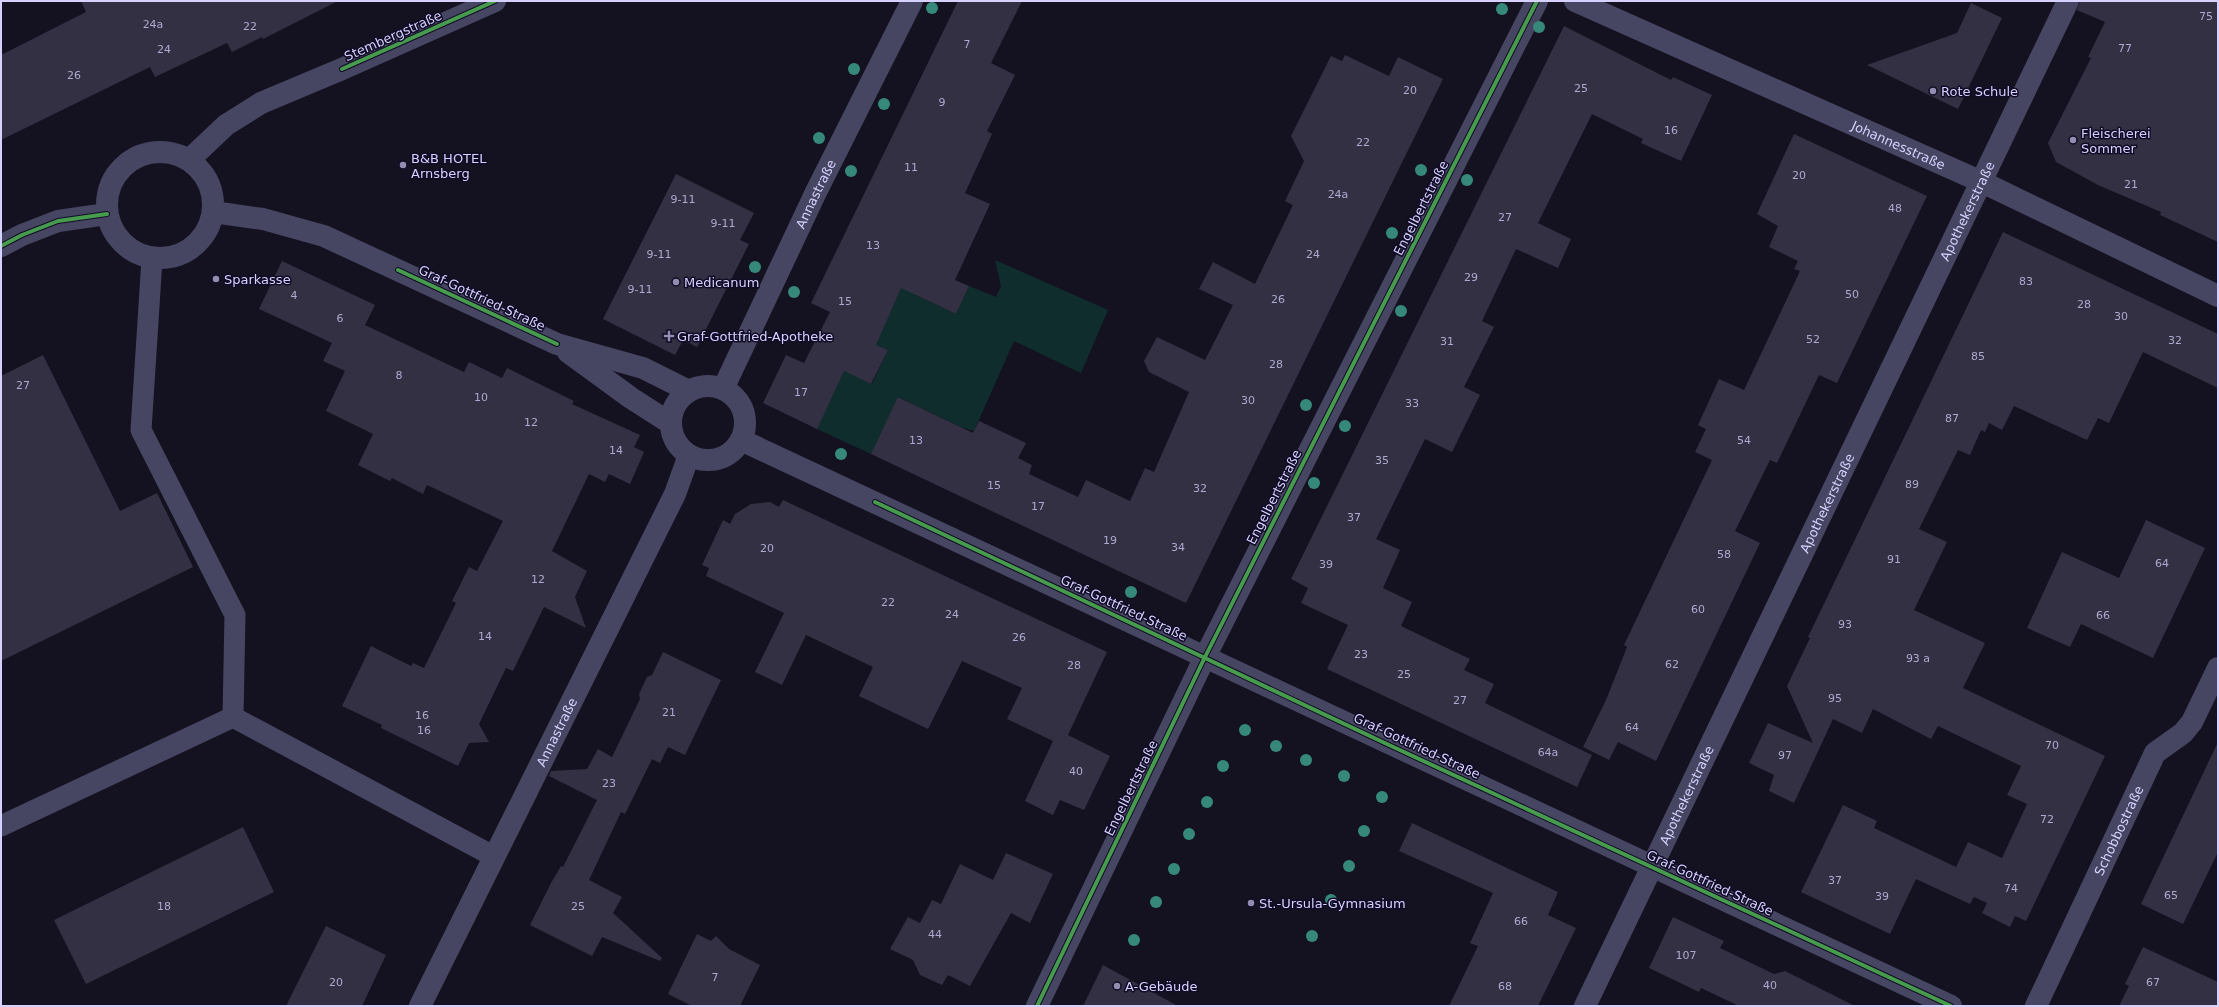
<svg xmlns="http://www.w3.org/2000/svg" width="2219" height="1007" font-family="'DejaVu Sans',sans-serif">
	<style>
		.green { fill: #102d2d }
		.building { fill: #323042 }
		.lines { fill: none; stroke-linecap: round; stroke-linejoin: round }
		.service { stroke: #474662; stroke-width: 21 }
		.minor { stroke: #474662; stroke-width: 22 }
		.tertiary { stroke: #474662; stroke-width: 22 }
		.cycleway-casing { stroke: #110c26; stroke-width: 6 }
		.cycleway { stroke: #469c4c; stroke-width: 4 }
		.tree { fill: #36897a }
		.poi-dot { fill: #928eb1; stroke: #110c26; stroke-width: 1.5 }
		.labels { text-anchor: middle; dominant-baseline: central; stroke-width: 3; stroke-linejoin: round; paint-order: stroke }
		.number-label { font-size: 11px; fill: #ada9d0 }
		.street-label { font-size: 13px; fill: #d6d1ff; stroke: #110c26 }
		.poi-label { font-size: 13px; fill: #d6d1ff; stroke: #110c26; text-anchor: start }
	</style>
	<rect width="100%" height="100%" fill="#141220"/>
	<path class="green" d="M 995,260 L 1108,310 L 1081,373 L 1014,341 L 974,431 L 961,427 L 899,397 L 871,454 L 817,429 L 840,369 L 872,384 L 888,350 L 876,345 L 873,299 L 928,267 L 915,295 L 956,314 L 969,286 L 996,297 L 1001,286 Z"/>
	<g class="building">
		<path d="M 81,1 L 338,1 L 263,39 L 262,37 L 232,52 L 227,43 L 155,77 L 150,67 L 1,140 L 1,55 L 86,12 Z"/>
		<path d="M 958,1 L 1022,1 L 991,63 L 1015,75 L 987,131 L 992,134 L 965,193 L 990,204 L 955,280 L 969,286 L 956,314 L 901,288 L 876,345 L 888,350 L 871,384 L 844,371 L 817,429 L 763,403 L 786,355 L 804,363 L 830,312 L 811,303 Z"/>
		<path d="M 2080,1 L 2218,1 L 2218,242 L 2160,215 L 2161,212 L 2098,185 L 2056,162 L 2048,143 L 2091,58 L 2088,57 L 2105,22 L 2077,10 Z"/>
		<path d="M 1971,3 L 2002,18 L 1958,109 L 1867,65 L 1957,33 Z"/>
		<path d="M 1564,26 L 1671,80 L 1673,77 L 1712,95 L 1681,161 L 1641,143 L 1643,139 L 1592,114 L 1538,223 L 1571,239 L 1558,268 L 1516,249 L 1482,321 L 1494,327 L 1464,387 L 1480,395 L 1452,452 L 1425,439 L 1376,539 L 1400,550 L 1383,588 L 1412,602 L 1401,626 L 1470,659 L 1464,670 L 1494,684 L 1485,703 L 1592,755 L 1577,787 L 1327,669 L 1348,625 L 1301,603 L 1308,588 L 1291,579 Z"/>
		<path d="M 1345,55 L 1389,76 L 1398,57 L 1443,79 L 1186,603 L 871,454 L 898,397 L 973,433 L 979,421 L 1026,443 L 1018,458 L 1032,465 L 1029,474 L 1078,497 L 1086,480 L 1130,501 L 1145,468 L 1154,472 L 1189,392 L 1149,372 L 1144,361 L 1157,337 L 1205,360 L 1233,305 L 1199,289 L 1213,262 L 1255,284 L 1293,205 L 1285,201 L 1304,161 L 1291,136 L 1331,56 L 1342,61 Z"/>
		<path d="M 1794,134 L 1927,196 L 1837,383 L 1819,375 L 1777,463 L 1770,460 L 1735,531 L 1760,543 L 1656,761 L 1618,742 L 1609,760 L 1583,747 L 1606,700 L 1627,647 L 1624,645 L 1712,460 L 1695,452 L 1706,429 L 1698,425 L 1719,379 L 1744,390 L 1800,271 L 1794,269 L 1798,261 L 1769,247 L 1778,226 L 1757,214 Z"/>
		<path d="M 676,174 L 754,213 L 740,240 L 749,244 L 697,347 L 683,340 L 675,355 L 603,319 Z"/>
		<path d="M 2003,232 L 2218,334 L 2218,388 L 2143,352 L 2109,423 L 2098,418 L 2087,440 L 2014,406 L 2002,430 L 1989,423 L 1985,432 L 1981,430 L 1970,455 L 1958,450 L 1919,529 L 1947,542 L 1914,610 L 1985,643 L 1963,688 L 2105,756 L 2026,921 L 2015,916 L 2010,927 L 1982,913 L 1987,903 L 1974,897 L 1970,904 L 1916,879 L 1890,934 L 1801,892 L 1843,805 L 1877,821 L 1874,828 L 1956,867 L 1968,842 L 2002,858 L 2027,804 L 2007,795 L 2021,766 L 1938,726 L 1931,739 L 1873,709 L 1862,733 L 1833,719 L 1794,803 L 1769,791 L 1774,775 L 1749,763 L 1768,723 L 1813,743 L 1787,686 L 1810,638 L 1808,637 Z"/>
		<path d="M 282,261 L 375,305 L 365,325 L 464,372 L 469,362 L 502,378 L 507,368 L 574,401 L 572,404 L 640,435 L 634,447 L 644,452 L 630,484 L 609,474 L 605,482 L 589,474 L 552,551 L 587,571 L 575,597 L 586,628 L 544,607 L 513,671 L 506,668 L 479,724 L 489,742 L 469,743 L 458,766 L 381,728 L 382,725 L 342,706 L 371,646 L 411,666 L 413,663 L 424,668 L 456,603 L 452,601 L 469,567 L 477,571 L 503,521 L 427,485 L 423,494 L 392,478 L 390,481 L 358,465 L 373,434 L 326,411 L 345,371 L 323,361 L 332,343 L 259,309 Z"/>
		<path d="M 43,355 L 120,511 L 157,493 L 193,567 L 1,661 L 1,376 Z"/>
		<path d="M 783,500 L 1107,652 L 1068,735 L 1110,756 L 1084,810 L 1060,800 L 1053,815 L 1025,801 L 1053,741 L 1007,719 L 1022,688 L 962,661 L 928,729 L 859,696 L 873,667 L 806,635 L 782,685 L 755,672 L 784,613 L 706,576 L 709,568 L 702,565 L 723,520 L 730,524 L 735,514 L 751,504 L 770,502 L 779,507 Z"/>
		<path d="M 2146,520 L 2205,548 L 2153,658 L 2081,624 L 2070,647 L 2027,628 L 2062,552 L 2119,578 Z"/>
		<path d="M 663,652 L 721,680 L 685,755 L 668,747 L 660,763 L 652,759 L 625,814 L 621,812 L 589,880 L 622,897 L 613,913 L 662,958 L 660,961 L 602,937 L 592,956 L 530,925 L 551,883 L 561,866 L 563,867 L 597,800 L 549,776 L 551,771 L 587,769 L 598,749 L 612,757 L 640,699 L 639,694 L 647,677 L 652,675 Z"/>
		<path d="M 2218,742 L 2218,852 L 2183,924 L 2141,904 Z"/>
		<path d="M 1412,823 L 1558,892 L 1548,915 L 1576,928 L 1538,1006 L 1449,1006 L 1478,946 L 1470,943 L 1493,893 L 1399,851 Z"/>
		<path d="M 243,827 L 274,892 L 86,984 L 54,920 Z"/>
		<path d="M 1006,853 L 1053,874 L 1030,923 L 1011,913 L 970,986 L 948,975 L 942,985 L 920,975 L 913,960 L 890,949 L 908,917 L 920,923 L 932,900 L 941,904 L 960,864 L 993,880 Z"/>
		<path d="M 1673,917 L 1724,941 L 1720,948 L 1774,974 L 1785,971 L 1855,1006 L 1739,1006 L 1701,988 L 1699,992 L 1649,968 Z"/>
		<path d="M 326,926 L 386,955 L 362,1006 L 286,1006 Z"/>
		<path d="M 697,934 L 711,941 L 716,936 L 729,949 L 760,965 L 740,1006 L 692,1006 L 668,994 Z"/>
		<path d="M 2143,947 L 2218,982 L 2218,1006 L 2119,1006 L 2129,986 L 2125,984 Z"/>
		<path d="M 1103,965 L 1178,1006 L 1083,1006 Z"/>
	</g>
	<g class="lines">
		<g class="service">
			<path d="M 152,259 L 141,430 L 235,615 L 233,717 L 493,856"/>
			<path d="M 1,826 L 233,717"/>
		</g>
		<g class="minor">
			<path id="s1" d="M 1575,1 L 1982,182 L 2218,296"/>
			<path d="M 189,160 L 226,125 L 261,103 L 342,69 L 495,1"/>
			<path id="s2" d="M 723,389 L 816,192 L 912,1"/>
			<path id="s3" d="M 420,1006 L 675,494 L 689,455"/>
			<path d="M 1037,1006 L 1205,657 L 1537,1"/>
			<path id="s4" d="M 1585,1006 L 2068,1"/>
			<path id="s5" d="M 2036,1006 L 2155,753 L 2183,733 L 2192,722 L 2218,668"/>
		</g>
		<g class="tertiary">
			<circle cx="160" cy="205" r="53"/>
			<path d="M 213,212 L 263,219 L 324,236 L 557,344 L 643,368 L 689,391"/>
			<path d="M 1,246 L 22,235 L 58,221 L 107,214"/>
			<path d="M 568,352 L 631,398 L 670,423"/>
			<circle cx="708" cy="423" r="37"/>
			<path d="M 741,440 L 1951,1006"/>
		</g>
		<defs>
			<g id="cycleway">
				<path d="M 342,69 L 495,1"/>
				<path d="M 1,246 L 22,235 L 58,221 L 107,214"/>
				<path d="M 398,270 L 557,344"/>
				<path d="M 875,502 L 1389,745 L 1951,1006"/>
				<path d="M 1037,1006 L 1205,657 L 1537,1"/>
			</g>
		</defs>
		<use href="#cycleway" class="cycleway-casing"/>
		<use href="#cycleway" class="cycleway"/>
	</g>
	<g class="tree">
		<circle cx="932" cy="8" r="6"/>
		<circle cx="1502" cy="9" r="6"/>
		<circle cx="1539" cy="27" r="6"/>
		<circle cx="854" cy="69" r="6"/>
		<circle cx="884" cy="104" r="6"/>
		<circle cx="819" cy="138" r="6"/>
		<circle cx="1421" cy="170" r="6"/>
		<circle cx="851" cy="171" r="6"/>
		<circle cx="1467" cy="180" r="6"/>
		<circle cx="1392" cy="233" r="6"/>
		<circle cx="755" cy="267" r="6"/>
		<circle cx="794" cy="292" r="6"/>
		<circle cx="1401" cy="311" r="6"/>
		<circle cx="1306" cy="405" r="6"/>
		<circle cx="1345" cy="426" r="6"/>
		<circle cx="841" cy="454" r="6"/>
		<circle cx="1314" cy="483" r="6"/>
		<circle cx="1131" cy="592" r="6"/>
		<circle cx="1245" cy="730" r="6"/>
		<circle cx="1276" cy="746" r="6"/>
		<circle cx="1306" cy="760" r="6"/>
		<circle cx="1223" cy="766" r="6"/>
		<circle cx="1344" cy="776" r="6"/>
		<circle cx="1382" cy="797" r="6"/>
		<circle cx="1207" cy="802" r="6"/>
		<circle cx="1364" cy="831" r="6"/>
		<circle cx="1189" cy="834" r="6"/>
		<circle cx="1349" cy="866" r="6"/>
		<circle cx="1174" cy="869" r="6"/>
		<circle cx="1331" cy="900" r="6"/>
		<circle cx="1156" cy="902" r="6"/>
		<circle cx="1312" cy="936" r="6"/>
		<circle cx="1134" cy="940" r="6"/>
	</g>
	<g class="poi-dot">
		<circle cx="1933" cy="91" r="4"/>
		<circle cx="2073" cy="140" r="4"/>
		<circle cx="403" cy="165" r="4"/>
		<circle cx="216" cy="279" r="4"/>
		<circle cx="676" cy="282" r="4"/>
		<path d="M667 330h4v4h4v4h-4v4h-4v-4h-4v-4h4z"/>
		<circle cx="1251" cy="903" r="4"/>
		<circle cx="1117" cy="986" r="4"/>
	</g>
	<g class="labels">
		<g class="number-label">
			<text x="2206" y="16">75</text>
			<text x="153" y="24">24a</text>
			<text x="250" y="26">22</text>
			<text x="967" y="44">7</text>
			<text x="2125" y="48">77</text>
			<text x="164" y="49">24</text>
			<text x="74" y="75">26</text>
			<text x="1581" y="88">25</text>
			<text x="1410" y="90">20</text>
			<text x="942" y="102">9</text>
			<text x="1671" y="130">16</text>
			<text x="1363" y="142">22</text>
			<text x="911" y="167">11</text>
			<text x="1799" y="175">20</text>
			<text x="2131" y="184">21</text>
			<text x="1338" y="194">24a</text>
			<text x="683" y="199">9-11</text>
			<text x="1895" y="208">48</text>
			<text x="1505" y="217">27</text>
			<text x="723" y="223">9-11</text>
			<text x="873" y="245">13</text>
			<text x="659" y="254">9-11</text>
			<text x="1313" y="254">24</text>
			<text x="1471" y="277">29</text>
			<text x="2026" y="281">83</text>
			<text x="640" y="289">9-11</text>
			<text x="1852" y="294">50</text>
			<text x="294" y="295">4</text>
			<text x="1278" y="299">26</text>
			<text x="845" y="301">15</text>
			<text x="2084" y="304">28</text>
			<text x="2121" y="316">30</text>
			<text x="340" y="318">6</text>
			<text x="1813" y="339">52</text>
			<text x="2175" y="340">32</text>
			<text x="1447" y="341">31</text>
			<text x="1978" y="356">85</text>
			<text x="1276" y="364">28</text>
			<text x="399" y="375">8</text>
			<text x="23" y="385">27</text>
			<text x="801" y="392">17</text>
			<text x="481" y="397">10</text>
			<text x="1248" y="400">30</text>
			<text x="1412" y="403">33</text>
			<text x="1952" y="418">87</text>
			<text x="531" y="422">12</text>
			<text x="916" y="440">13</text>
			<text x="1744" y="440">54</text>
			<text x="616" y="450">14</text>
			<text x="1382" y="460">35</text>
			<text x="1912" y="484">89</text>
			<text x="994" y="485">15</text>
			<text x="1200" y="488">32</text>
			<text x="1038" y="506">17</text>
			<text x="1354" y="517">37</text>
			<text x="1110" y="540">19</text>
			<text x="1178" y="547">34</text>
			<text x="767" y="548">20</text>
			<text x="1724" y="554">58</text>
			<text x="1894" y="559">91</text>
			<text x="2162" y="563">64</text>
			<text x="1326" y="564">39</text>
			<text x="538" y="579">12</text>
			<text x="888" y="602">22</text>
			<text x="1698" y="609">60</text>
			<text x="952" y="614">24</text>
			<text x="2103" y="615">66</text>
			<text x="1845" y="624">93</text>
			<text x="485" y="636">14</text>
			<text x="1019" y="637">26</text>
			<text x="1361" y="654">23</text>
			<text x="1918" y="658">93 a</text>
			<text x="1672" y="664">62</text>
			<text x="1074" y="665">28</text>
			<text x="1404" y="674">25</text>
			<text x="1835" y="698">95</text>
			<text x="1460" y="700">27</text>
			<text x="669" y="712">21</text>
			<text x="422" y="715">16</text>
			<text x="1632" y="727">64</text>
			<text x="424" y="730">16</text>
			<text x="2052" y="745">70</text>
			<text x="1548" y="752">64a</text>
			<text x="1785" y="755">97</text>
			<text x="1076" y="771">40</text>
			<text x="609" y="783">23</text>
			<text x="2047" y="819">72</text>
			<text x="1835" y="880">37</text>
			<text x="2011" y="888">74</text>
			<text x="2171" y="895">65</text>
			<text x="1882" y="896">39</text>
			<text x="164" y="906">18</text>
			<text x="578" y="906">25</text>
			<text x="1521" y="921">66</text>
			<text x="935" y="934">44</text>
			<text x="1686" y="955">107</text>
			<text x="715" y="977">7</text>
			<text x="336" y="982">20</text>
			<text x="2153" y="982">67</text>
			<text x="1770" y="985">40</text>
			<text x="1505" y="986">68</text>
		</g>
		<g class="street-label">
			<text transform="translate(393 36) rotate(-24)">Stembergstraße</text>
			<text stroke="none"><textPath href="#s1" startOffset="354">Johannesstraße</textPath></text>
			<text stroke="none"><textPath href="#s2" startOffset="216">Annastraße</textPath></text>
			<text transform="translate(1421 208) rotate(-63)">Engelbertstraße</text>
			<text stroke="none"><textPath href="#s4" startOffset="882">Apothekerstraße</textPath></text>
			<text transform="translate(482 298) rotate(25)">Graf-Gottfried-Straße</text>
			<text transform="translate(1274 497) rotate(-63)">Engelbertstraße</text>
			<text stroke="none"><textPath href="#s4" startOffset="558">Apothekerstraße</textPath></text>
			<text transform="translate(1124 608) rotate(25)">Graf-Gottfried-Straße</text>
			<text stroke="none"><textPath href="#s3" startOffset="306">Annastraße</textPath></text>
			<text transform="translate(1417 746) rotate(25)">Graf-Gottfried-Straße</text>
			<text transform="translate(1131 788) rotate(-64)">Engelbertstraße</text>
			<text stroke="none"><textPath href="#s4" startOffset="234">Apothekerstraße</textPath></text>
			<text stroke="none"><textPath href="#s5" startOffset="194">Schobbostraße</textPath></text>
			<text transform="translate(1710 883) rotate(25)">Graf-Gottfried-Straße</text>
		</g>
		<g class="poi-label">
			<text x="1941" y="91">Rote Schule</text>
			<text x="2081" y="133">Fleischerei<tspan x="2081" dy="15">Sommer</tspan></text>
			<text x="411" y="158">B&amp;B HOTEL<tspan x="411" dy="15">Arnsberg</tspan></text>
			<text x="224" y="279">Sparkasse</text>
			<text x="684" y="282">Medicanum</text>
			<text x="677" y="336">Graf-Gottfried-Apotheke</text>
			<text x="1259" y="903">St.-Ursula-Gymnasium</text>
			<text x="1125" y="986">A-Gebäude</text>
		</g>
	</g>
	<rect width="2219" height="1007" fill="none" stroke="#d6d1ff" stroke-width="4"/>
</svg>
